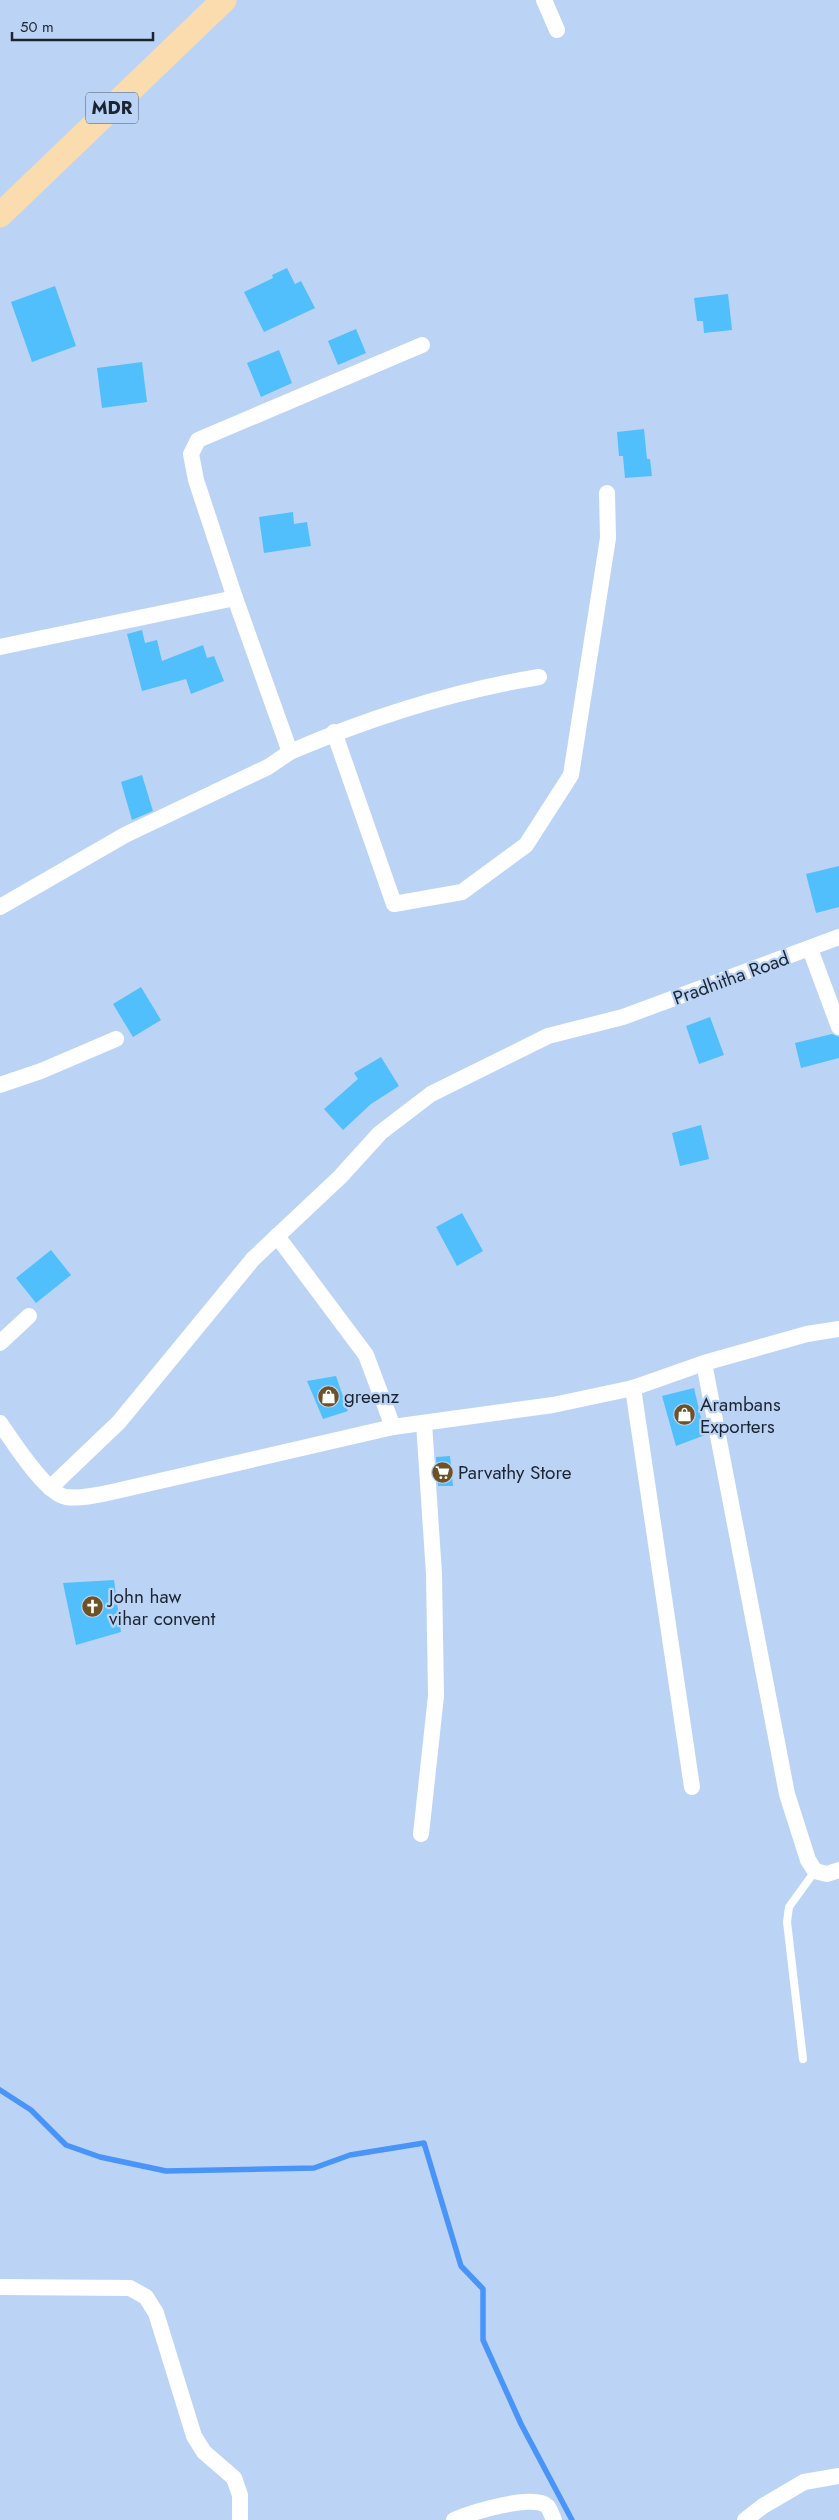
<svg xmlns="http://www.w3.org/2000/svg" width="839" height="2520" font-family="Jost,sans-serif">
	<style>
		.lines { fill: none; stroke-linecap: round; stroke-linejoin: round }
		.stream { stroke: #4994f8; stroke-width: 5.5 }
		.building { fill: #50bffb }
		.lane { stroke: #fff; stroke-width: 8 }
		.street { stroke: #fff; stroke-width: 16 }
		.primary { stroke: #fbdcae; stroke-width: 25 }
		.labels { text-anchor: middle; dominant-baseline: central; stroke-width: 4.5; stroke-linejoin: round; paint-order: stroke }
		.shield { fill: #bbd4f5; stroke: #4b5a6c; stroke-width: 1 }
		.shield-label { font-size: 18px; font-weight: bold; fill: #1b2531 }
		.street-label { font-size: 19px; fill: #1b2531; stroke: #bbd4f5 }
		.poi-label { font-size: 19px; fill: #1b2531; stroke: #bbd4f5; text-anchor: start }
	</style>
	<rect width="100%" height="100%" fill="#bbd4f5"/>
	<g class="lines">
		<path class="stream" d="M 0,2090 L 31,2110 L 66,2145 L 100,2157 L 166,2171 L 314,2168 L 350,2155 L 424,2143 L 461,2266 L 483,2289 L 483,2340 L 521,2424 L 572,2520"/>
	</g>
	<g class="building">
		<path d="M 287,268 L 295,284 L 301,281 L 315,308 L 264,332 L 244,292 L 273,278 L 272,275 Z"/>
		<path d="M 55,286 L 76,346 L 32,362 L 11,302 Z"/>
		<path d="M 728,294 L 732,330 L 704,333 L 703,321 L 697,321 L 694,298 Z"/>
		<path d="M 356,329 L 366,353 L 338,365 L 328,341 Z"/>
		<path d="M 279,350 L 292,383 L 261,397 L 247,363 Z"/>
		<path d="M 142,362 L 147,402 L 102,408 L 97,368 Z"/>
		<path d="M 644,429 L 647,459 L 650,459 L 652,476 L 625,478 L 623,456 L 619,456 L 617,432 Z"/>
		<path d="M 293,512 L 294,524 L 307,522 L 311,546 L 264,553 L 259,517 Z"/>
		<path d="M 142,630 L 145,643 L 157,640 L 162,661 L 203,645 L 207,658 L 214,656 L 224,681 L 191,694 L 186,679 L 142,691 L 127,634 Z"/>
		<path d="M 142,775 L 153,811 L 132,820 L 121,782 Z"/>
		<path d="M 839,866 L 839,907 L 816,913 L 806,874 Z"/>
		<path d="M 141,987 L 161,1020 L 133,1037 L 113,1004 Z"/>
		<path d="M 710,1017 L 724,1055 L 699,1064 L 686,1026 Z"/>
		<path d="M 832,1034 L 839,1037 L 839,1058 L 801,1068 L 795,1043 Z"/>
		<path d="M 381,1057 L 399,1086 L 371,1104 L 343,1130 L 324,1109 L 358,1079 L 354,1073 Z"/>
		<path d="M 701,1125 L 709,1159 L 680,1166 L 672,1133 Z"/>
		<path d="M 462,1213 L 483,1251 L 457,1266 L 436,1227 Z"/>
		<path d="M 51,1250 L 71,1275 L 36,1303 L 16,1278 Z"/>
		<path d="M 336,1376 L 348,1411 L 323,1419 L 307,1381 Z"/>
		<path d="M 694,1388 L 705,1435 L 676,1446 L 662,1396 Z"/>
		<path d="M 450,1456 L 453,1486 L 438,1486 L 436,1457 Z"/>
		<path d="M 114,1580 L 121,1632 L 76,1645 L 63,1583 Z"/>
	</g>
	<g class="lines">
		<path class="lane" d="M 803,2059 L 787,1922 L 789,1907 L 815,1871"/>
		<g class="street">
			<path d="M 544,0 L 557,30"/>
			<path d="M 235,598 L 196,480 L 191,454 L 198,440 L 422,345"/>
			<path d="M 0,647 L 235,598 L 290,752 L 268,767 L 125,835 L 0,907"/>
			<path d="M 334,732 L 394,904 L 462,892 L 526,845 L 571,775 L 608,538 L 607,493"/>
			<path d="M 290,752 C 369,718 454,691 539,677"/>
			<path d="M 810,949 L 839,1027"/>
			<path d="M 0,1085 L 41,1071 L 116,1039"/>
			<path d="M 277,1236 L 366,1355 L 393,1427"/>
			<path d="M 0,1343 L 29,1316"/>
			<path d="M 704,1363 L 787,1794 L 808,1860 L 815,1871 L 827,1874 L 839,1870"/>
			<path d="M 633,1388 L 692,1787"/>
			<path d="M 0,1423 C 12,1440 45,1493 66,1497 C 81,1499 98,1495 112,1492 L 393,1427 L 553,1405 L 633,1388 L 704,1363 L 807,1334 L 839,1329"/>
			<path d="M 50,1488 L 119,1422 L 253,1259 L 340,1177 L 380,1133 L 431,1094 L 548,1036 L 623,1017 L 839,937"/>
			<path d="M 421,1834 L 436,1696 L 434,1574 L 424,1423"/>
			<path d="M 0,2287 L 130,2288 L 146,2297 L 156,2313 L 194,2436 L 204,2452 L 234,2478 L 240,2495 L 240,2520"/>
			<path d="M 454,2520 C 470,2513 533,2493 547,2506 C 550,2509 552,2516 554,2520"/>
			<path d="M 745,2520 L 763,2506 L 804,2482 L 839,2476"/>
		</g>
		<path class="primary" d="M 0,215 L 224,0"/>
	</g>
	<defs>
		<symbol id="shop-disc" viewBox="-11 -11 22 22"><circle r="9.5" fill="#6e5124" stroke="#bbd4f5"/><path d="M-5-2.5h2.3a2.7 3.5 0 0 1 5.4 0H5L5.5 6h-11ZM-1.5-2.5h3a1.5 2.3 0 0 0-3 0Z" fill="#fff"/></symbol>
		<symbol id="supermarket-disc" viewBox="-11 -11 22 22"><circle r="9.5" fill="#6e5124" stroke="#bbd4f5"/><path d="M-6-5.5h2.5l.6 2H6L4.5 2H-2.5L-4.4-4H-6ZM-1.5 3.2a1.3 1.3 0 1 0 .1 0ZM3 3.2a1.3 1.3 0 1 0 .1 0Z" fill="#fff"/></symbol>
		<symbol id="church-disc" viewBox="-11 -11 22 22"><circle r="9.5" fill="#6e5124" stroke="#bbd4f5"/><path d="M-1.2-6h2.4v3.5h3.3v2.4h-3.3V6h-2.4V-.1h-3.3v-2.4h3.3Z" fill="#fff"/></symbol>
	</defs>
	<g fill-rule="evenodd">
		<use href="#shop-disc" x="316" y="1384" width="25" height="25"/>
		<use href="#shop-disc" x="672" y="1402" width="25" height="25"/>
		<use href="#supermarket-disc" x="430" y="1460" width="25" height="25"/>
		<use href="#church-disc" x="80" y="1594" width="25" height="25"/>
	</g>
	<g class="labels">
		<rect class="shield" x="86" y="92.5" width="52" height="31" rx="4"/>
		<g class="shield-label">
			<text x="112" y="108">MDR</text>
		</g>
		<g class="street-label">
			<text transform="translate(731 978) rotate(-20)">Pradhitha Road</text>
		</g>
		<g class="poi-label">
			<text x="344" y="1396">greenz</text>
			<text x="700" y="1404">Arambans<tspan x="700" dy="22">Exporters</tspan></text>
			<text x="458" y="1472">Parvathy Store</text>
			<text x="109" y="1596">John haw<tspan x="109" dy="22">vihar convent</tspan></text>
		</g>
	</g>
	<path d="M12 32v8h141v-8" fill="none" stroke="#1b2531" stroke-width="2.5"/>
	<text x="20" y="32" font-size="15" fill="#1b2531" stroke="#bbd4f5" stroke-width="4" paint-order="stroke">50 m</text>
</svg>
